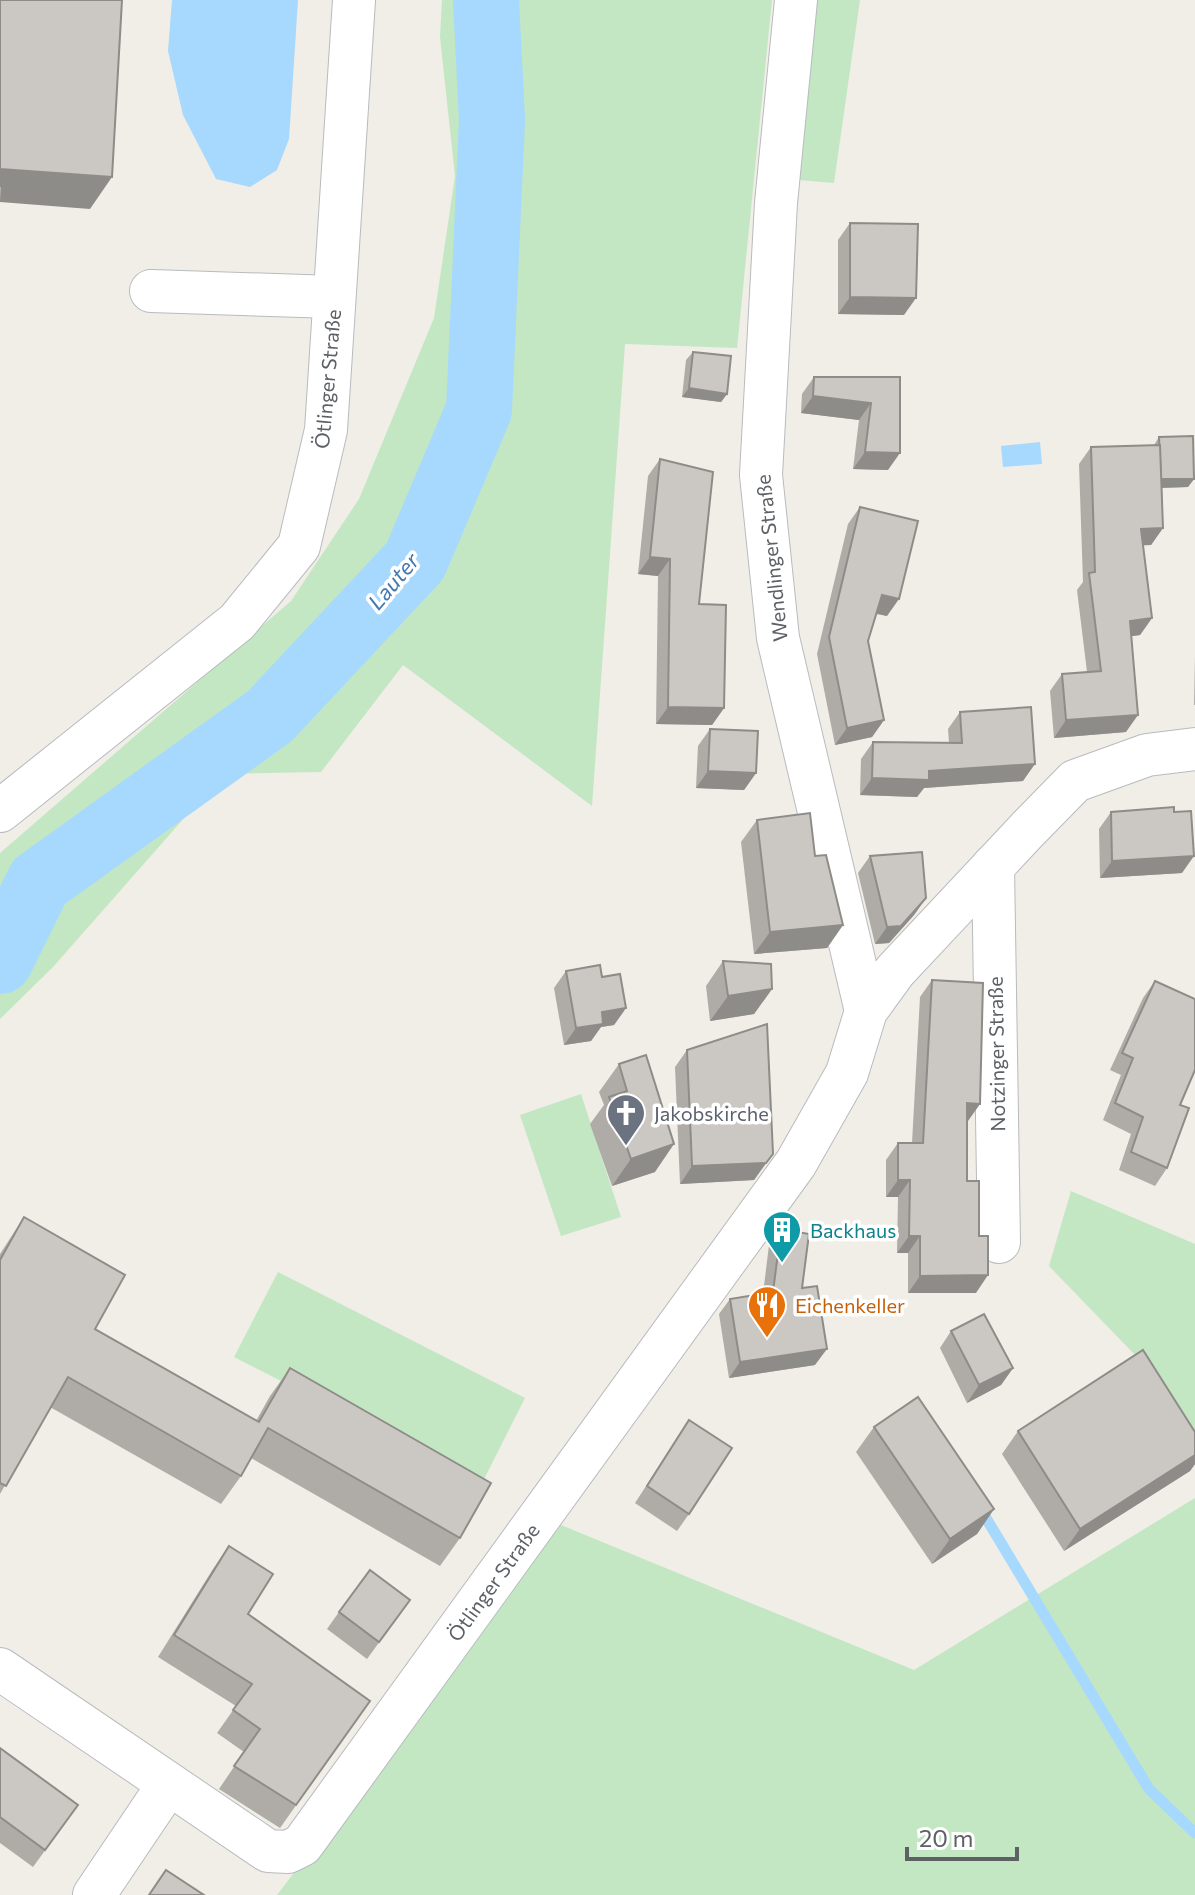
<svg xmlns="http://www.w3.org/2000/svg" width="1195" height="1895" font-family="Commissioner,sans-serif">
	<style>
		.green { fill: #c3e7c3 }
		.water { fill: #a7d8fe }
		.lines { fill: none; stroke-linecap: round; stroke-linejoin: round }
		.stream { stroke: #a7d8fe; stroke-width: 11 }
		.river { stroke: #a7d8fe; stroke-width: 66 }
		.minor-casing { stroke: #b8bbbf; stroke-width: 44 }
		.minor { stroke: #fff; stroke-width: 42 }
		.wall { fill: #afaca8 }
		.shaded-wall { fill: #8e8c88 }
		.building { fill: #cbc8c3; stroke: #8e8c88; stroke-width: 2 }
		.labels { text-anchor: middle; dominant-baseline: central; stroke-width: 7; stroke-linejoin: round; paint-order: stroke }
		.street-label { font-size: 20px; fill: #5d6166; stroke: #fff }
		.worship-label { font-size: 20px; fill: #5b616d; stroke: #fff; text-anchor: start }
		.culture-label { font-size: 20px; fill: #0d838f; stroke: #fff; text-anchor: start }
		.food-label { font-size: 20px; fill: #c56008; stroke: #fff; text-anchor: start }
		.water-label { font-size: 22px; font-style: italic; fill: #4278b1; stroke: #fff }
	</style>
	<rect width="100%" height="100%" fill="#f0eee6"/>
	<g class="green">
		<path d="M 442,0 L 772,0 L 737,348 L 625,344 L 592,806 L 403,665 L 321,772 L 223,774 L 53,967 L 0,1019 L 0,853 L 291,601 L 359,499 L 434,318 L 455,176 L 440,37 Z"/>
		<path d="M 804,0 L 860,0 L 834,183 L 787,179 Z"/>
		<path d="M 581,1094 L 621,1217 L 561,1236 L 520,1115 Z"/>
		<path d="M 1071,1191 L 1195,1244 L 1195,1453 L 1137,1357 L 1049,1266 Z"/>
		<path d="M 278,1272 L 525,1398 L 482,1483 L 234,1357 Z"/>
		<path d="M 1195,1498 L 1195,1895 L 277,1895 L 561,1525 L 914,1670 Z"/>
	</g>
	<g class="water">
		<path d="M 172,0 L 298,0 L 289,139 L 277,170 L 250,187 L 216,179 L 183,115 L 168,51 Z"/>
		<path d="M 1040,442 L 1042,464 L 1003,467 L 1001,446 Z"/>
	</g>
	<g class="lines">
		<path class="stream" d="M 980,1508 L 1149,1789 L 1195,1833"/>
		<path class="river" d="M 0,961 L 39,882 L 270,716 L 415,561 L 479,410 L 492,120 L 486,0"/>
		<defs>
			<g id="minor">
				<path d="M 796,0 L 776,203 L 761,475 L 778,638 L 866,1011"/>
				<path d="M 151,291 L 334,297"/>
				<path d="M 0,811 L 237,622 L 299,546 L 326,430 L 354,0"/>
				<path d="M 993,866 L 999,1242"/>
				<path d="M 0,1669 L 268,1851 L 288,1852 L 302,1845 L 796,1163 L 847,1073 L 866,1011 L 895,971 L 1028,829 L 1075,781 L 1147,755 L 1195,749"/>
				<path d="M 94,1895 L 168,1785"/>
			</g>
		</defs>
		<use href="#minor" class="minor-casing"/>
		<use href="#minor" class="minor"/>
	</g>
	<g class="wall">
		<path d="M 850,223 L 904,315 L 838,314 L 838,240 Z"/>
		<path d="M 693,352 L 727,394 L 721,402 L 682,397 L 686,360 Z"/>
		<path d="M 814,377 L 900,377 L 888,470 L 853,469 L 859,420 L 801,413 L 802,394 Z"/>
		<path d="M 1159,437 L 1194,479 L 1188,487 L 1162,488 L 1163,528 L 1151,545 L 1143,545 L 1152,618 L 1140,635 L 1132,636 L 1126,732 L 1054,738 L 1050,691 L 1062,674 L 1087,672 L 1077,590 L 1083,582 L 1079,464 L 1091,447 L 1154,445 Z"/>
		<path d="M 660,459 L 699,604 L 724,708 L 712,725 L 656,724 L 658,576 L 638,574 L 648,476 Z"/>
		<path d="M 860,507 L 887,616 L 876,614 L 868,641 L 884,720 L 872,737 L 835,745 L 817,654 L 848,524 Z"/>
		<path d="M 1195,656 L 1195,705 L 1194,705 Z"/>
		<path d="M 960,712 L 1023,781 L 924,788 L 917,797 L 860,795 L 861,759 L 873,742 L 949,743 L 948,729 Z"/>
		<path d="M 710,729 L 756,773 L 744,790 L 696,788 L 698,746 Z"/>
		<path d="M 1111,812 L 1182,873 L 1100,878 L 1099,829 Z"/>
		<path d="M 757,820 L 815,856 L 843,925 L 827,948 L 754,954 L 741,842 Z"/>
		<path d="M 870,856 L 926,898 L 914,915 L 889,943 L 875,944 L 858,873 Z"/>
		<path d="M 723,961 L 772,989 L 754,1014 L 710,1021 L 706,986 Z"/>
		<path d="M 566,971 L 602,977 L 626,1008 L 614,1025 L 601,1027 L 591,1041 L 564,1045 L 554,988 Z"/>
		<path d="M 932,980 L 980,1104 L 967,1121 L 967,1181 L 976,1293 L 908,1293 L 908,1253 L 897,1253 L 898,1197 L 886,1197 L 886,1160 L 898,1143 L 912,1143 L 920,997 Z"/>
		<path d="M 1155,981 L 1180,1105 L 1167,1168 L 1155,1186 L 1119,1170 L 1131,1134 L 1103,1120 L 1121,1075 L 1110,1070 L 1143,998 Z"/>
		<path d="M 687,1050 L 773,1154 L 754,1180 L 680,1184 L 675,1067 Z"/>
		<path d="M 619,1064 L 655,1172 L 612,1186 L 590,1124 L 604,1105 L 599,1092 Z"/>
		<path d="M 24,1217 L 95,1329 L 256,1421 L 270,1396 L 290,1368 L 460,1538 L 440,1566 L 251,1458 L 241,1476 L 221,1504 L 50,1407 L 0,1494 L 0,1254 Z"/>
		<path d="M 781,1229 L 802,1288 L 815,1365 L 729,1378 L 719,1314 L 730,1299 L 763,1294 L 769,1245 Z"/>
		<path d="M 951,1331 L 1013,1368 L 1001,1385 L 967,1403 L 940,1348 Z"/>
		<path d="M 689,1420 L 689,1514 L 677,1531 L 635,1503 Z"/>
		<path d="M 874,1427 L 994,1509 L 977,1534 L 932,1564 L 856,1452 Z"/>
		<path d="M 1018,1431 L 1195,1432 L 1195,1464 L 1190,1471 L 1064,1551 L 1002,1454 Z"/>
		<path d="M 229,1546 L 248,1614 L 370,1701 L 280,1828 L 219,1789 L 244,1752 L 217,1733 L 236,1706 L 158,1657 L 213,1569 Z"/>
		<path d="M 410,1600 L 367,1659 L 327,1629 L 339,1612 Z"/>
		<path d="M 0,1748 L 78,1805 L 33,1867 L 0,1843 Z"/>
	</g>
	<g class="shaded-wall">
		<path d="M 1,169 L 112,177 L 90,209 L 0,202 Z"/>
		<path d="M 850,297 L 916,298 L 904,315 L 838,314 Z"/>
		<path d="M 689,388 L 727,394 L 721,402 L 682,397 Z"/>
		<path d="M 813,396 L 871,403 L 859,420 L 801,413 Z"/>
		<path d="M 865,452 L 900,453 L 888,470 L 853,469 Z"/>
		<path d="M 1161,479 L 1194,479 L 1188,487 L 1155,488 Z"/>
		<path d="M 1163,528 L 1151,545 L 1129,546 L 1141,529 Z"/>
		<path d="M 650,557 L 670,559 L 658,576 L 638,574 Z"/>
		<path d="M 882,595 L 899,599 L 887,616 L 870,612 Z"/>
		<path d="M 1152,618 L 1140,635 L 1118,638 L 1130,621 Z"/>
		<path d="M 668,707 L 724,708 L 712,725 L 656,724 Z"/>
		<path d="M 1138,715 L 1126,732 L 1054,738 L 1066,720 Z"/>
		<path d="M 884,720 L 872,737 L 835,745 L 847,728 Z"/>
		<path d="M 1035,764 L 1023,781 L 924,788 L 917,797 L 860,795 L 872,778 L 929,771 Z"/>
		<path d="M 708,771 L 756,773 L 744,790 L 696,788 Z"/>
		<path d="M 1194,856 L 1182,873 L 1100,878 L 1112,861 Z"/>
		<path d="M 926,898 L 914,915 L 889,943 L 875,944 L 887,927 Z"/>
		<path d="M 843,925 L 827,948 L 754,954 L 770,932 Z"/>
		<path d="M 772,989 L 754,1014 L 710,1021 L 728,996 Z"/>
		<path d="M 626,1008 L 614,1025 L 601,1027 L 591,1041 L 564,1045 L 576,1028 L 602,1012 Z"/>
		<path d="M 967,1103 L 980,1104 L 968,1121 L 955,1120 Z"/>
		<path d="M 674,1144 L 655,1172 L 612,1186 L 631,1159 Z"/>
		<path d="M 766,1163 L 754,1180 L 680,1184 L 692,1166 Z"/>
		<path d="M 898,1180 L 910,1180 L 898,1197 L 886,1197 Z"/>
		<path d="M 909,1236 L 920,1236 L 908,1253 L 897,1253 Z"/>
		<path d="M 988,1275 L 976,1293 L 908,1293 L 920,1276 Z"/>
		<path d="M 827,1349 L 815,1365 L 729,1378 L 740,1362 Z"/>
		<path d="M 1013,1368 L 1001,1385 L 967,1403 L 979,1385 Z"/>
		<path d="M 1195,1455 L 1195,1464 L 1190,1471 L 1064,1551 L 1080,1529 Z"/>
		<path d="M 994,1509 L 977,1534 L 932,1564 L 950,1539 Z"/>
	</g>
	<g class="building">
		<path d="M 0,0 L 122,0 L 112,177 L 1,169 L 0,187 Z"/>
		<path d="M 850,223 L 918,224 L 916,298 L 850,297 Z"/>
		<path d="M 693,352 L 731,356 L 727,394 L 689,388 Z"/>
		<path d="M 814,377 L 900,377 L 900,453 L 865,452 L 871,403 L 813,396 Z"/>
		<path d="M 1193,436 L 1194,479 L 1161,479 L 1159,437 Z"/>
		<path d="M 1160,445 L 1163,528 L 1141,529 L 1152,618 L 1130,621 L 1138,715 L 1066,720 L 1062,674 L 1101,671 L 1089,573 L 1095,572 L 1091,447 Z"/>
		<path d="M 660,459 L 713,472 L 699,604 L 726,605 L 724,708 L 668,707 L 670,559 L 650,557 Z"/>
		<path d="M 860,507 L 918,521 L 899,599 L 882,595 L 868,641 L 884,720 L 847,728 L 829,637 Z"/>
		<path d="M 1031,707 L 1035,764 L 929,771 L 929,780 L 872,778 L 873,742 L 962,743 L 960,712 Z"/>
		<path d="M 710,729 L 758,731 L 756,773 L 708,771 Z"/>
		<path d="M 1174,807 L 1174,812 L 1191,811 L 1194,856 L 1112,861 L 1111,812 Z"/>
		<path d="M 810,813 L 815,856 L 826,855 L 843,925 L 770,932 L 757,820 Z"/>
		<path d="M 922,852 L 926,898 L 901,926 L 887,927 L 870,856 Z"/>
		<path d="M 723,961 L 771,964 L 772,989 L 728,996 Z"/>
		<path d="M 600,965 L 602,977 L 620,974 L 626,1008 L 602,1012 L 603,1024 L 576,1028 L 566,971 Z"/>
		<path d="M 932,980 L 983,983 L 980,1104 L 967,1103 L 967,1181 L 979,1181 L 979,1236 L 988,1236 L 988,1275 L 920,1276 L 920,1236 L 909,1236 L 910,1180 L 898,1180 L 898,1143 L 923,1143 Z"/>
		<path d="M 1155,981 L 1195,999 L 1195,1070 L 1180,1105 L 1189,1108 L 1167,1168 L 1131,1152 L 1143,1117 L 1115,1103 L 1133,1058 L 1122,1053 Z"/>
		<path d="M 767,1024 L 773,1154 L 766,1163 L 692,1166 L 687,1050 Z"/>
		<path d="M 646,1055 L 674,1144 L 631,1159 L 609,1097 L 627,1091 L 619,1064 Z"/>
		<path d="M 24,1217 L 125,1275 L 95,1329 L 259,1422 L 290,1368 L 491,1483 L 460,1538 L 268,1428 L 241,1476 L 68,1377 L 6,1486 L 0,1483 L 0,1260 Z"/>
		<path d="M 781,1229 L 809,1234 L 802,1288 L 817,1286 L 827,1349 L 740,1362 L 730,1299 L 773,1292 Z"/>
		<path d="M 984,1314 L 1013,1368 L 979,1385 L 951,1331 Z"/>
		<path d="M 1143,1350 L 1195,1432 L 1195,1455 L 1080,1529 L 1018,1431 Z"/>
		<path d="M 918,1397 L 994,1509 L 950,1539 L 874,1427 Z"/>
		<path d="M 689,1420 L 732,1448 L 689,1514 L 647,1486 Z"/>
		<path d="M 229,1546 L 273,1574 L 248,1614 L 370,1701 L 296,1805 L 234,1766 L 260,1729 L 233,1710 L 252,1684 L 174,1635 Z"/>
		<path d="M 370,1570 L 410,1600 L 379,1642 L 339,1612 Z"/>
		<path d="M 0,1748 L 78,1805 L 45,1850 L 0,1817 Z"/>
		<path d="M 166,1870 L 204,1895 L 149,1895 Z"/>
	</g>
	<defs>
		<symbol id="church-pin" viewBox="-11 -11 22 30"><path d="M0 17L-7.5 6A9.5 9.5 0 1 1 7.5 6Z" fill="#6b7280" stroke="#fff"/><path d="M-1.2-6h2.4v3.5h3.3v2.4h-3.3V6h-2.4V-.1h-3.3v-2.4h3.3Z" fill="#fff"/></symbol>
		<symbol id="building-pin" viewBox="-11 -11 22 30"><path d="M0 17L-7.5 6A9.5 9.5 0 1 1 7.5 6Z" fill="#0f9aa8" stroke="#fff"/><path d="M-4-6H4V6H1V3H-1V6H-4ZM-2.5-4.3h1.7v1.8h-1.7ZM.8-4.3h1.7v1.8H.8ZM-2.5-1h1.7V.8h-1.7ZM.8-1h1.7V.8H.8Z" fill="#fff"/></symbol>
		<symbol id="restaurant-pin" viewBox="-11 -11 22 30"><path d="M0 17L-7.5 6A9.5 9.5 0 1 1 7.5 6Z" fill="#e8710a" stroke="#fff"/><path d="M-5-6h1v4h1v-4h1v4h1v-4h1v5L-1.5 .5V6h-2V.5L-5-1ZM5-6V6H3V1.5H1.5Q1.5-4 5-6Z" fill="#fff"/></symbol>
	</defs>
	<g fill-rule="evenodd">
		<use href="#church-pin" x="604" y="1091" width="44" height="60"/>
		<use href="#building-pin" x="760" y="1208" width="44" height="60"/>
		<use href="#restaurant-pin" x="745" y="1283" width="44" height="60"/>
	</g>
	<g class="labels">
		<g class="street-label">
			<text transform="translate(327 379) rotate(-85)">Ötlinger Straße</text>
			<text transform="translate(771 558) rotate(-96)">Wendlinger Straße</text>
			<text transform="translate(996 1054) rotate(-91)">Notzinger Straße</text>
			<text transform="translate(493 1582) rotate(-54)">Ötlinger Straße</text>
		</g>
		<g class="worship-label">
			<text x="654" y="1113">Jakobskirche</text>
		</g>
		<g class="culture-label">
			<text x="810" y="1230">Backhaus</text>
		</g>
		<g class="food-label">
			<text x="795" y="1305">Eichenkeller</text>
		</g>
		<g class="water-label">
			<text transform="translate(393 581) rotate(-50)">Lauter</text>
		</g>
	</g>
	<path d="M907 1847v12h110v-12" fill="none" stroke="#5d6166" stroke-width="4"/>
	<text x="919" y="1847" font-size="24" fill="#5d6166" stroke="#ffffff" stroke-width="6" paint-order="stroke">20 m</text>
</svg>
